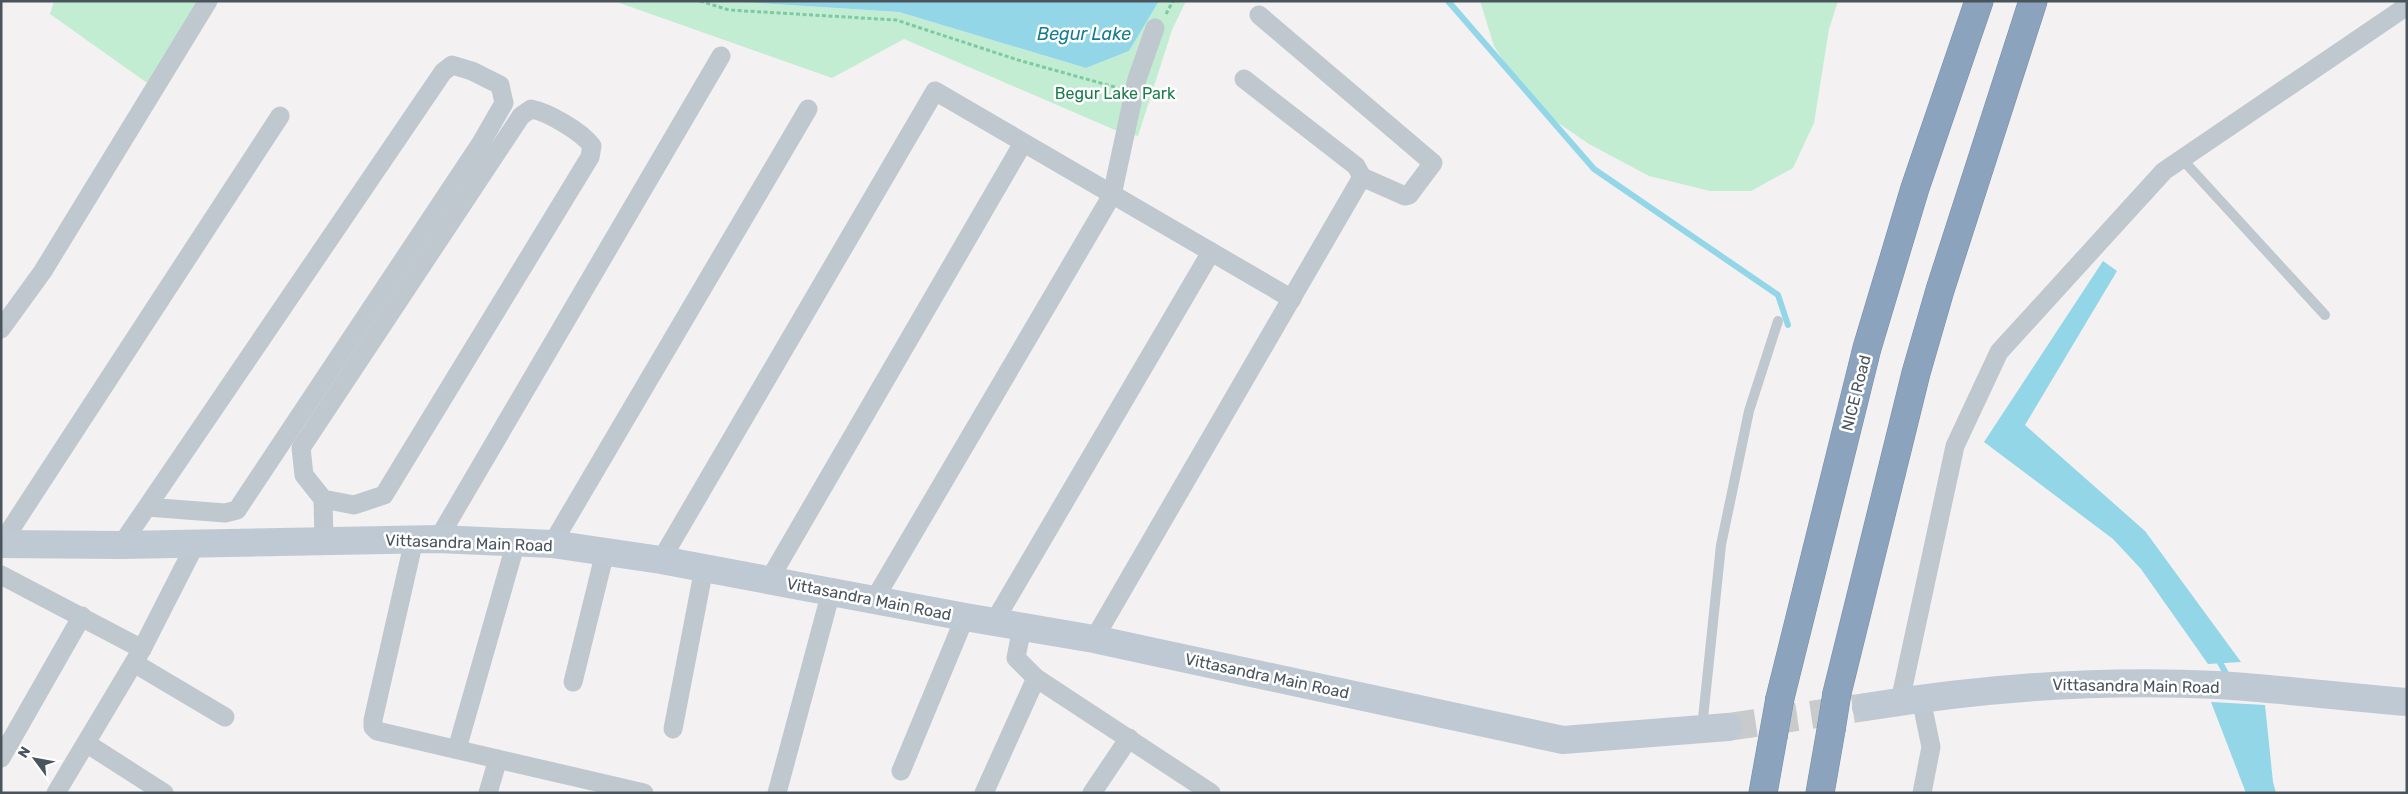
<svg xmlns="http://www.w3.org/2000/svg" width="2408" height="794" font-family="Rubik,sans-serif">
	<style>
		.green { fill: #c2edd3 }
		.water { fill: #92d6e8 }
		.lines { fill: none; stroke-linecap: round; stroke-linejoin: round }
		.stream { stroke: #92d6e8; stroke-width: 6 }
		.secondary-tunnel { stroke: #c8cacc; stroke-width: 28; stroke-dasharray: 28 14; stroke-linecap: butt }
		.highway-casing { stroke: #768ea8; stroke-width: 29 }
		.path { stroke: #7ccaa3; stroke-width: 3; stroke-dasharray: 4 2.5; stroke-linecap: butt }
		.lane { stroke: #bfc8ce; stroke-width: 10 }
		.street { stroke: #bfc8ce; stroke-width: 19 }
		.secondary { stroke: #bfc9d3; stroke-width: 28 }
		.highway { stroke: #8ba3bc; stroke-width: 28 }
		.highway-bridge-casing { stroke: #768ea8; stroke-width: 29; stroke-linecap: butt }
		.highway-bridge { stroke: #8ba3bc; stroke-width: 28 }
		.labels { text-anchor: middle; dominant-baseline: central; stroke-width: 5; stroke-linejoin: round; paint-order: stroke }
		.park-label { font-size: 16px; fill: #1c7c4c; stroke: #fff }
		.street-label { font-size: 16px; fill: #49545d; stroke: #fff }
		.water-label { font-size: 18px; font-style: italic; fill: #147c96; stroke: #fff }
	</style>
	<rect width="100%" height="100%" fill="#f3f1f1"/>
	<g class="green">
		<path d="M 54,1 L 198,1 L 150,85 L 50,14 Z"/>
		<path d="M 614,1 L 728,1 L 899,12 L 1086,68 L 1129,51 L 1159,1 L 1186,1 L 1172,30 L 1138,136 L 1115,130 L 904,39 L 832,78 Z"/>
		<path d="M 1480,1 L 1838,1 L 1829,29 L 1814,123 L 1793,168 L 1751,191 L 1710,191 L 1649,176 L 1589,144 L 1551,118 L 1513,76 L 1494,46 Z"/>
	</g>
	<g class="water">
		<path d="M 728,1 L 1159,1 L 1129,51 L 1086,68 L 899,12 Z"/>
		<path d="M 2103,261 L 2117,271 L 2025,425 L 2145,531 L 2241,662 L 2208,664 L 2141,569 L 2113,539 L 1984,442 Z"/>
		<path d="M 2211,702 L 2265,705 L 2273,782 L 2276,793 L 2246,793 Z"/>
	</g>
	<g class="lines">
		<g class="stream">
			<path d="M 1448,1 L 1594,169 L 1778,295 L 1788,325"/>
			<path d="M 2217,657 L 2229,679"/>
		</g>
		<path class="secondary-tunnel" d="M 1728,727 L 1866,707"/>
		<defs>
			<g id="highway">
				<path d="M 1837,693 L 1916,373 L 1940,290 L 2033,1"/>
				<path d="M 1780,698 L 1867,348 L 1915,188 L 1979,1"/>
				<path d="M 1763,793 L 1773,737"/>
				<path d="M 1820,793 L 1831,730"/>
			</g>
		</defs>
		<use href="#highway" class="highway-casing"/>
		<g class="path">
			<path d="M 700,1 L 729,10 L 896,20 L 1018,60 L 1115,87"/>
			<path d="M 1166,14 L 1173,1"/>
		</g>
		<g class="lane">
			<path d="M 2181,158 L 2325,315"/>
			<path d="M 1702,728 L 1721,545 L 1749,411 L 1778,321"/>
		</g>
		<g class="street">
			<path d="M 1259,15 L 1433,163 L 1409,195 L 1405,196 L 1362,177"/>
			<path d="M 1,329 L 43,271 L 208,1"/>
			<path d="M 323,499 L 304,475 L 301,448 L 521,116 L 531,109 C 548,112 582,132 592,146 L 590,157 L 384,495 L 354,505 L 323,499 L 324,541"/>
			<path d="M 438,539 L 721,56"/>
			<path d="M 414,540 L 373,720 L 373,727 L 377,731 L 644,793"/>
			<path d="M 1,544 L 280,116"/>
			<path d="M 552,544 L 808,109"/>
			<path d="M 121,545 L 147,507 L 443,72 L 452,65 L 472,71 L 500,85 L 504,103 L 481,143 L 237,510 L 225,513 L 147,507"/>
			<path d="M 661,560 L 935,91 L 1292,299"/>
			<path d="M 1,575 L 142,649"/>
			<path d="M 769,580 L 1023,143"/>
			<path d="M 874,600 L 1112,195 L 1137,79 L 1155,28"/>
			<path d="M 994,622 L 1211,252"/>
			<path d="M 1022,627 L 1016,658 L 1036,678 L 1211,793"/>
			<path d="M 1094,639 L 1362,177 L 1356,166 L 1244,79"/>
			<path d="M 134,663 L 225,717"/>
			<path d="M 573,682 L 605,552"/>
			<path d="M 1921,699 L 1931,747 L 1922,793"/>
			<path d="M 1900,701 L 1955,446 L 1999,352 L 2164,171 L 2407,6"/>
			<path d="M 673,729 L 704,568"/>
			<path d="M 86,743 L 164,793"/>
			<path d="M 457,749 L 516,542"/>
			<path d="M 1,758 L 82,616"/>
			<path d="M 901,771 L 965,617"/>
			<path d="M 56,793 L 142,649 L 196,543"/>
			<path d="M 488,793 L 498,759"/>
			<path d="M 777,793 L 831,592"/>
			<path d="M 984,793 L 1036,678"/>
			<path d="M 1092,793 L 1129,738"/>
		</g>
		<g class="secondary">
			<path d="M 1,544 L 121,545 L 438,539 L 552,544 L 661,560 L 965,617 L 1094,639 L 1563,740 L 1728,727"/>
			<path d="M 1866,707 C 1982,688 2100,679 2218,685 C 2281,689 2344,697 2407,702"/>
		</g>
		<use href="#highway" class="highway"/>
		<defs>
			<g id="highway-bridge">
				<path d="M 1831,730 L 1837,693"/>
				<path d="M 1773,737 L 1780,698"/>
			</g>
		</defs>
		<use href="#highway-bridge" class="highway-bridge-casing"/>
		<use href="#highway-bridge" class="highway-bridge"/>
	</g>
	<g class="labels">
		<g class="park-label">
			<text x="1115" y="93">Begur Lake Park</text>
		</g>
		<g class="street-label">
			<text transform="translate(1856 393) rotate(-76)">NICE Road</text>
			<text transform="translate(469 543) rotate(2)">Vittasandra Main Road</text>
			<text transform="translate(869 599) rotate(11)">Vittasandra Main Road</text>
			<text transform="translate(1267 676) rotate(12)">Vittasandra Main Road</text>
			<text transform="translate(2136 686) rotate(1)">Vittasandra Main Road</text>
		</g>
		<g class="water-label">
			<text x="1084" y="34">Begur Lake</text>
		</g>
	</g>
	<rect width="2408" height="794" fill="none" stroke="#49545d" stroke-width="5"/>
	<g transform="translate(35 759) rotate(302)" stroke="#ffffff" stroke-width="4" paint-order="stroke">
	<path d="M0-4L9 19L0 12L-9 19Z" fill="#49545d"/>
	<text y="-8" font-size="14" font-weight="bold" text-anchor="middle" fill="#49545d">N</text>
	</g>
</svg>
